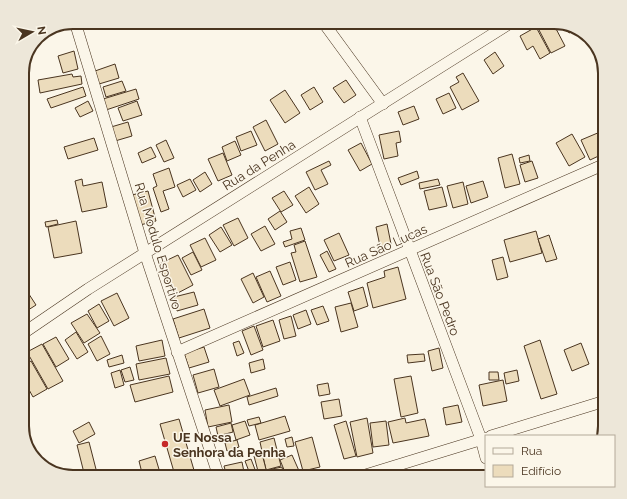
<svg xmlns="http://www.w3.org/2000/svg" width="627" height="499" font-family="Raleway,sans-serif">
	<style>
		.building { fill: #ecdcbc; stroke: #4a3520 }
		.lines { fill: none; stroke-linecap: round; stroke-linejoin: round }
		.street-casing { stroke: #4a3520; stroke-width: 12 }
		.street { stroke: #fbf6e9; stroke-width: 11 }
		.poi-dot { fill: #c62828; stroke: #fbf6e9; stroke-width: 1.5 }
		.labels { text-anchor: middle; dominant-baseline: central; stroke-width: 3; stroke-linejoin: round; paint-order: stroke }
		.street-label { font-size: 13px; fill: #4a3520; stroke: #fbf6e9 }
		.poi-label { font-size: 13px; font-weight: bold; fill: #4a3520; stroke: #fbf6e9; text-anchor: start }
		.rim { fill: none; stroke: #4a3520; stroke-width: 2 }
	</style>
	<rect width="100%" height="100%" fill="#fbf6e9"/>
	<g class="building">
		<path d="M 553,23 L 565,46 L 551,53 L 539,30 Z"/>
		<path d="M 566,26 L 576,30 L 569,33 Z"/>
		<path d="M 536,27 L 550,53 L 540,59 L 533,46 L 527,50 L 520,36 Z"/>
		<path d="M 74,51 L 78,69 L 63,73 L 58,56 Z"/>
		<path d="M 495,52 L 504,66 L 493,74 L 484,60 Z"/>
		<path d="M 115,64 L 119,78 L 99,84 L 95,71 Z"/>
		<path d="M 463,73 L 479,101 L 462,110 L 450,87 L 459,82 L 456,77 Z"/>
		<path d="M 72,74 L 73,77 L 81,76 L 82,84 L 40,93 L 38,80 Z"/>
		<path d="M 346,80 L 356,95 L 344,103 L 333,88 Z"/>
		<path d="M 122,81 L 126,91 L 106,97 L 103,87 Z"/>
		<path d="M 83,87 L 86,96 L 51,108 L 47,99 Z"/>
		<path d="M 314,87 L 323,102 L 310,110 L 301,95 Z"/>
		<path d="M 136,89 L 139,99 L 106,110 L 103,99 Z"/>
		<path d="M 285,90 L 300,113 L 285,123 L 270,100 Z"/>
		<path d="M 449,93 L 456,108 L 443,114 L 436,99 Z"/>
		<path d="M 88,101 L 93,111 L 80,117 L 75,108 Z"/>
		<path d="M 137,101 L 142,115 L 123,121 L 118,108 Z"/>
		<path d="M 414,106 L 419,119 L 403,125 L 398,112 Z"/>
		<path d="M 266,120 L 278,144 L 265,151 L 253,127 Z"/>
		<path d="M 128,122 L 132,136 L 115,141 L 111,127 Z"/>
		<path d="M 251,131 L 257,145 L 241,151 L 236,137 Z"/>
		<path d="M 399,131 L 401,142 L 396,143 L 398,156 L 384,159 L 379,135 Z"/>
		<path d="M 600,132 L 605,144 L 605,153 L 590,160 L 581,140 Z"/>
		<path d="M 572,134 L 585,157 L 569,166 L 556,143 Z"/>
		<path d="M 94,138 L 98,150 L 68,159 L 64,147 Z"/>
		<path d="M 166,140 L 174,158 L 164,162 L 156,145 Z"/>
		<path d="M 235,141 L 241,155 L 227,161 L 222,147 Z"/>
		<path d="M 361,143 L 372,164 L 360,171 L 348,150 Z"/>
		<path d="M 151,147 L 156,157 L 142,163 L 138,153 Z"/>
		<path d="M 223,153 L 232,175 L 218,181 L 208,159 Z"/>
		<path d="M 512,154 L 520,184 L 505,188 L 498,158 Z"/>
		<path d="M 529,155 L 530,161 L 520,163 L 519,158 Z"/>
		<path d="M 329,161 L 331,165 L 321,170 L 328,184 L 315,190 L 306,172 Z"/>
		<path d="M 532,161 L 538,178 L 525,182 L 520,165 Z"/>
		<path d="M 169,168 L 175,187 L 163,191 L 169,209 L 161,212 L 153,188 L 157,186 L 153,174 Z"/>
		<path d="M 417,171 L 419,178 L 401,185 L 398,178 Z"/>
		<path d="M 205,172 L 212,184 L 200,192 L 193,180 Z"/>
		<path d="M 82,179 L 83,186 L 102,182 L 107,207 L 82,212 L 75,181 Z"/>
		<path d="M 190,179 L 196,190 L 183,197 L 177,185 Z"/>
		<path d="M 438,179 L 440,185 L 420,189 L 419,183 Z"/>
		<path d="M 483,181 L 488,197 L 471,203 L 466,186 Z"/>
		<path d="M 463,182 L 468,204 L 453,208 L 447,186 Z"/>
		<path d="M 309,187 L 319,204 L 306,213 L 295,196 Z"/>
		<path d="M 442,187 L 447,206 L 429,210 L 424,191 Z"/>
		<path d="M 148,191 L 156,221 L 140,225 L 132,195 Z"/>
		<path d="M 284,191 L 293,205 L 281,212 L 272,198 Z"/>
		<path d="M 280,211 L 287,222 L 275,230 L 268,219 Z"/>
		<path d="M 238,218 L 248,238 L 234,246 L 223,225 Z"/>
		<path d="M 57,220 L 58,224 L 46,227 L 45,222 Z"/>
		<path d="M 76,221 L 82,253 L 54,258 L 48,227 Z"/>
		<path d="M 387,224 L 391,244 L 380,246 L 376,227 Z"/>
		<path d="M 265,226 L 275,244 L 261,251 L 251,234 Z"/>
		<path d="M 221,227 L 232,245 L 220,252 L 209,235 Z"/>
		<path d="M 301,228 L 305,240 L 285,247 L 283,242 L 292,239 L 290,231 Z"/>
		<path d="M 536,231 L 542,253 L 510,262 L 504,240 Z"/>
		<path d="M 339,233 L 349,255 L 334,261 L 324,240 Z"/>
		<path d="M 549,235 L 557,259 L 546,262 L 538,239 Z"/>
		<path d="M 205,238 L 216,260 L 201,267 L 190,245 Z"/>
		<path d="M 305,241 L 317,277 L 300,282 L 291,253 L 296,252 L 294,245 Z"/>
		<path d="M 327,251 L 336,269 L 329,272 L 320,255 Z"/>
		<path d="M 193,252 L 202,270 L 191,275 L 182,258 Z"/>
		<path d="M 178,255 L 193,285 L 174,295 L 159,264 Z"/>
		<path d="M 503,257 L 508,277 L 497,280 L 492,260 Z"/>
		<path d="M 290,262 L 296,280 L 283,285 L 276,267 Z"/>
		<path d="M 398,267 L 406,299 L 373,308 L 367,283 L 385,277 L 384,271 Z"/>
		<path d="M 270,271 L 281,296 L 267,302 L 256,277 Z"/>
		<path d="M 253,273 L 264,297 L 253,303 L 241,279 Z"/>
		<path d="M 363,287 L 368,306 L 354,311 L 348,292 Z"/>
		<path d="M 25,288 L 36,305 L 22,314 L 22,290 Z"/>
		<path d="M 194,292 L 198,305 L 177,311 L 174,297 Z"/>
		<path d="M 117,293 L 129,318 L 114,326 L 101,301 Z"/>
		<path d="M 351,303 L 358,327 L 341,332 L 335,307 Z"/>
		<path d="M 99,304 L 109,321 L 97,328 L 88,311 Z"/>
		<path d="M 323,306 L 329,321 L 317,325 L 311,310 Z"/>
		<path d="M 204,309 L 210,328 L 179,338 L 173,319 Z"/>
		<path d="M 306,310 L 311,324 L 298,329 L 293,315 Z"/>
		<path d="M 87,314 L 100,333 L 84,343 L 71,323 Z"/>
		<path d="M 291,316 L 296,336 L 284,339 L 279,320 Z"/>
		<path d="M 273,320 L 280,341 L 263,347 L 256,326 Z"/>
		<path d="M 254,326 L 263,350 L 251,355 L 242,331 Z"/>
		<path d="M 76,332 L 88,352 L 77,359 L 65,340 Z"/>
		<path d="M 101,336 L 110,354 L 97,361 L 88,344 Z"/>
		<path d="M 56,337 L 69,359 L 56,367 L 43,344 Z"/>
		<path d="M 162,340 L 165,356 L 139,361 L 136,346 Z"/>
		<path d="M 540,340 L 557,394 L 541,399 L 524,346 Z"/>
		<path d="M 239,341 L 244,353 L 237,356 L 233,343 Z"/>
		<path d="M 581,343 L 589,364 L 572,371 L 564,350 Z"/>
		<path d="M 42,344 L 63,381 L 48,389 L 27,352 Z"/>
		<path d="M 204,347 L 209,362 L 189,368 L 184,353 Z"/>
		<path d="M 439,348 L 443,368 L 432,371 L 428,351 Z"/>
		<path d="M 424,354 L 425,361 L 408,363 L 407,355 Z"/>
		<path d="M 122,355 L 124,363 L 109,367 L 107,360 Z"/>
		<path d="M 166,358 L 170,374 L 139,380 L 136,364 Z"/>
		<path d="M 263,359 L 265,369 L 251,373 L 249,363 Z"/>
		<path d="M 31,361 L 47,389 L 33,397 L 22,377 L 22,366 Z"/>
		<path d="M 130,367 L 134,380 L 125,382 L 121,370 Z"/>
		<path d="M 214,369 L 219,387 L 198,393 L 193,375 Z"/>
		<path d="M 120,370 L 124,385 L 115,388 L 111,373 Z"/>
		<path d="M 517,370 L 519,381 L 506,384 L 504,373 Z"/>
		<path d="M 489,372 L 498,372 L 499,380 L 489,380 Z"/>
		<path d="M 169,376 L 173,392 L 135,402 L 130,385 Z"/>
		<path d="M 411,376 L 418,413 L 401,417 L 394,379 Z"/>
		<path d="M 244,379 L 250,395 L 220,406 L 214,390 Z"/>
		<path d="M 503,380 L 507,401 L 483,406 L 479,385 Z"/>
		<path d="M 328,383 L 330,394 L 319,396 L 317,385 Z"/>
		<path d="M 276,388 L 278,396 L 249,405 L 247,397 Z"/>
		<path d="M 339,399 L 342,416 L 324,419 L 321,402 Z"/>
		<path d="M 229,405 L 232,422 L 208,427 L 205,410 Z"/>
		<path d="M 458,405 L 462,422 L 446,425 L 443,408 Z"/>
		<path d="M 285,416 L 290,431 L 259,440 L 255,425 Z"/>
		<path d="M 259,417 L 261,423 L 249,426 L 247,420 Z"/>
		<path d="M 367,418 L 373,453 L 357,457 L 350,422 Z"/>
		<path d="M 405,418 L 406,423 L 425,419 L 429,436 L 393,443 L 388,422 Z"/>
		<path d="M 179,419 L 196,477 L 143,477 L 139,461 L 155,456 L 161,476 L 174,472 L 160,424 Z"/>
		<path d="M 245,421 L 250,435 L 236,440 L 232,425 Z"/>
		<path d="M 346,421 L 356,456 L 344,459 L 334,425 Z"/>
		<path d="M 386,421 L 389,445 L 373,447 L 370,423 Z"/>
		<path d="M 89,422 L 95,434 L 79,443 L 73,431 Z"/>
		<path d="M 231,423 L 233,432 L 218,436 L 216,427 Z"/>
		<path d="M 292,437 L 294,446 L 287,447 L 285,439 Z"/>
		<path d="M 312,437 L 320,467 L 303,471 L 295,442 Z"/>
		<path d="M 274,438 L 281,466 L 266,470 L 260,442 Z"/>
		<path d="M 237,440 L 239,447 L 227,451 L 225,443 Z"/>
		<path d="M 89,442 L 98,477 L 85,477 L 77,445 Z"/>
		<path d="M 262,454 L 267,473 L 259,475 L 254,456 Z"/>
		<path d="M 292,455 L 300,473 L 287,477 L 280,460 Z"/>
		<path d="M 251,459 L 256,472 L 250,474 L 245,461 Z"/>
		<path d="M 242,462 L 245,477 L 227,477 L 224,466 Z"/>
		<path d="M 282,467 L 284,477 L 273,477 L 272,469 Z"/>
	</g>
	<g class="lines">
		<defs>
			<g id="street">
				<path d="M 75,22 L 145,253 L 219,477"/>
				<path d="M 323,22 L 383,104"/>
				<path d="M 360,117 L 481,439 L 486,458"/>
				<path d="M 22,334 L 88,289 L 512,22"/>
				<path d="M 177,352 L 605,164"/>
				<path d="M 491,436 L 605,401"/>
				<path d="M 359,477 L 486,438"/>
			</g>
		</defs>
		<use href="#street" class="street-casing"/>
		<use href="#street" class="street"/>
	</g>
	<circle class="poi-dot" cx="165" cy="444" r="4"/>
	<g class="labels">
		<g class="street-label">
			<text transform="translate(259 165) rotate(-32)">Rua da Penha</text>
			<text transform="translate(158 246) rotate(73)">Rua Modulo Esportivo</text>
			<text transform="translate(386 246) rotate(-24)">Rua São Lucas</text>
			<text transform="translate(440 294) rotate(69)">Rua São Pedro</text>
		</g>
		<g class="poi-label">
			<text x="173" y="437">UE Nossa<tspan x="173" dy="15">Senhora da Penha</tspan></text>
		</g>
	</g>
	<path d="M0 0H627V499H0ZM73 29H554A44 44 0 0 1 598 73V426A44 44 0 0 1 554 470H73A44 44 0 0 1 29 426V73A44 44 0 0 1 73 29Z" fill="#ede7d9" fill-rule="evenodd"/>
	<path class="rim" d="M73 29H554A44 44 0 0 1 598 73V426A44 44 0 0 1 554 470H73A44 44 0 0 1 29 426V73A44 44 0 0 1 73 29Z"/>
	<rect x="485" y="435" width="130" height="52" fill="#fbf6e9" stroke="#b4a999"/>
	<rect x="493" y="448" width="20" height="6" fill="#fbf6e9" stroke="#b4a999"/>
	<text x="521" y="455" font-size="12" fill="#4a3520">Rua</text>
	<rect x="493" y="465" width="20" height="12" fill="#ecdcbc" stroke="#b4a999"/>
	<text x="521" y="475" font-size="12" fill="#4a3520">Edifício</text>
	<g transform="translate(32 32) rotate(81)" stroke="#fbf6e9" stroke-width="3" paint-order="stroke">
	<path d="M0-3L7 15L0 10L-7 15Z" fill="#4a3520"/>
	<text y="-6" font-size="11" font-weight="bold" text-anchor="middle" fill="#4a3520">N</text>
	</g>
</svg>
